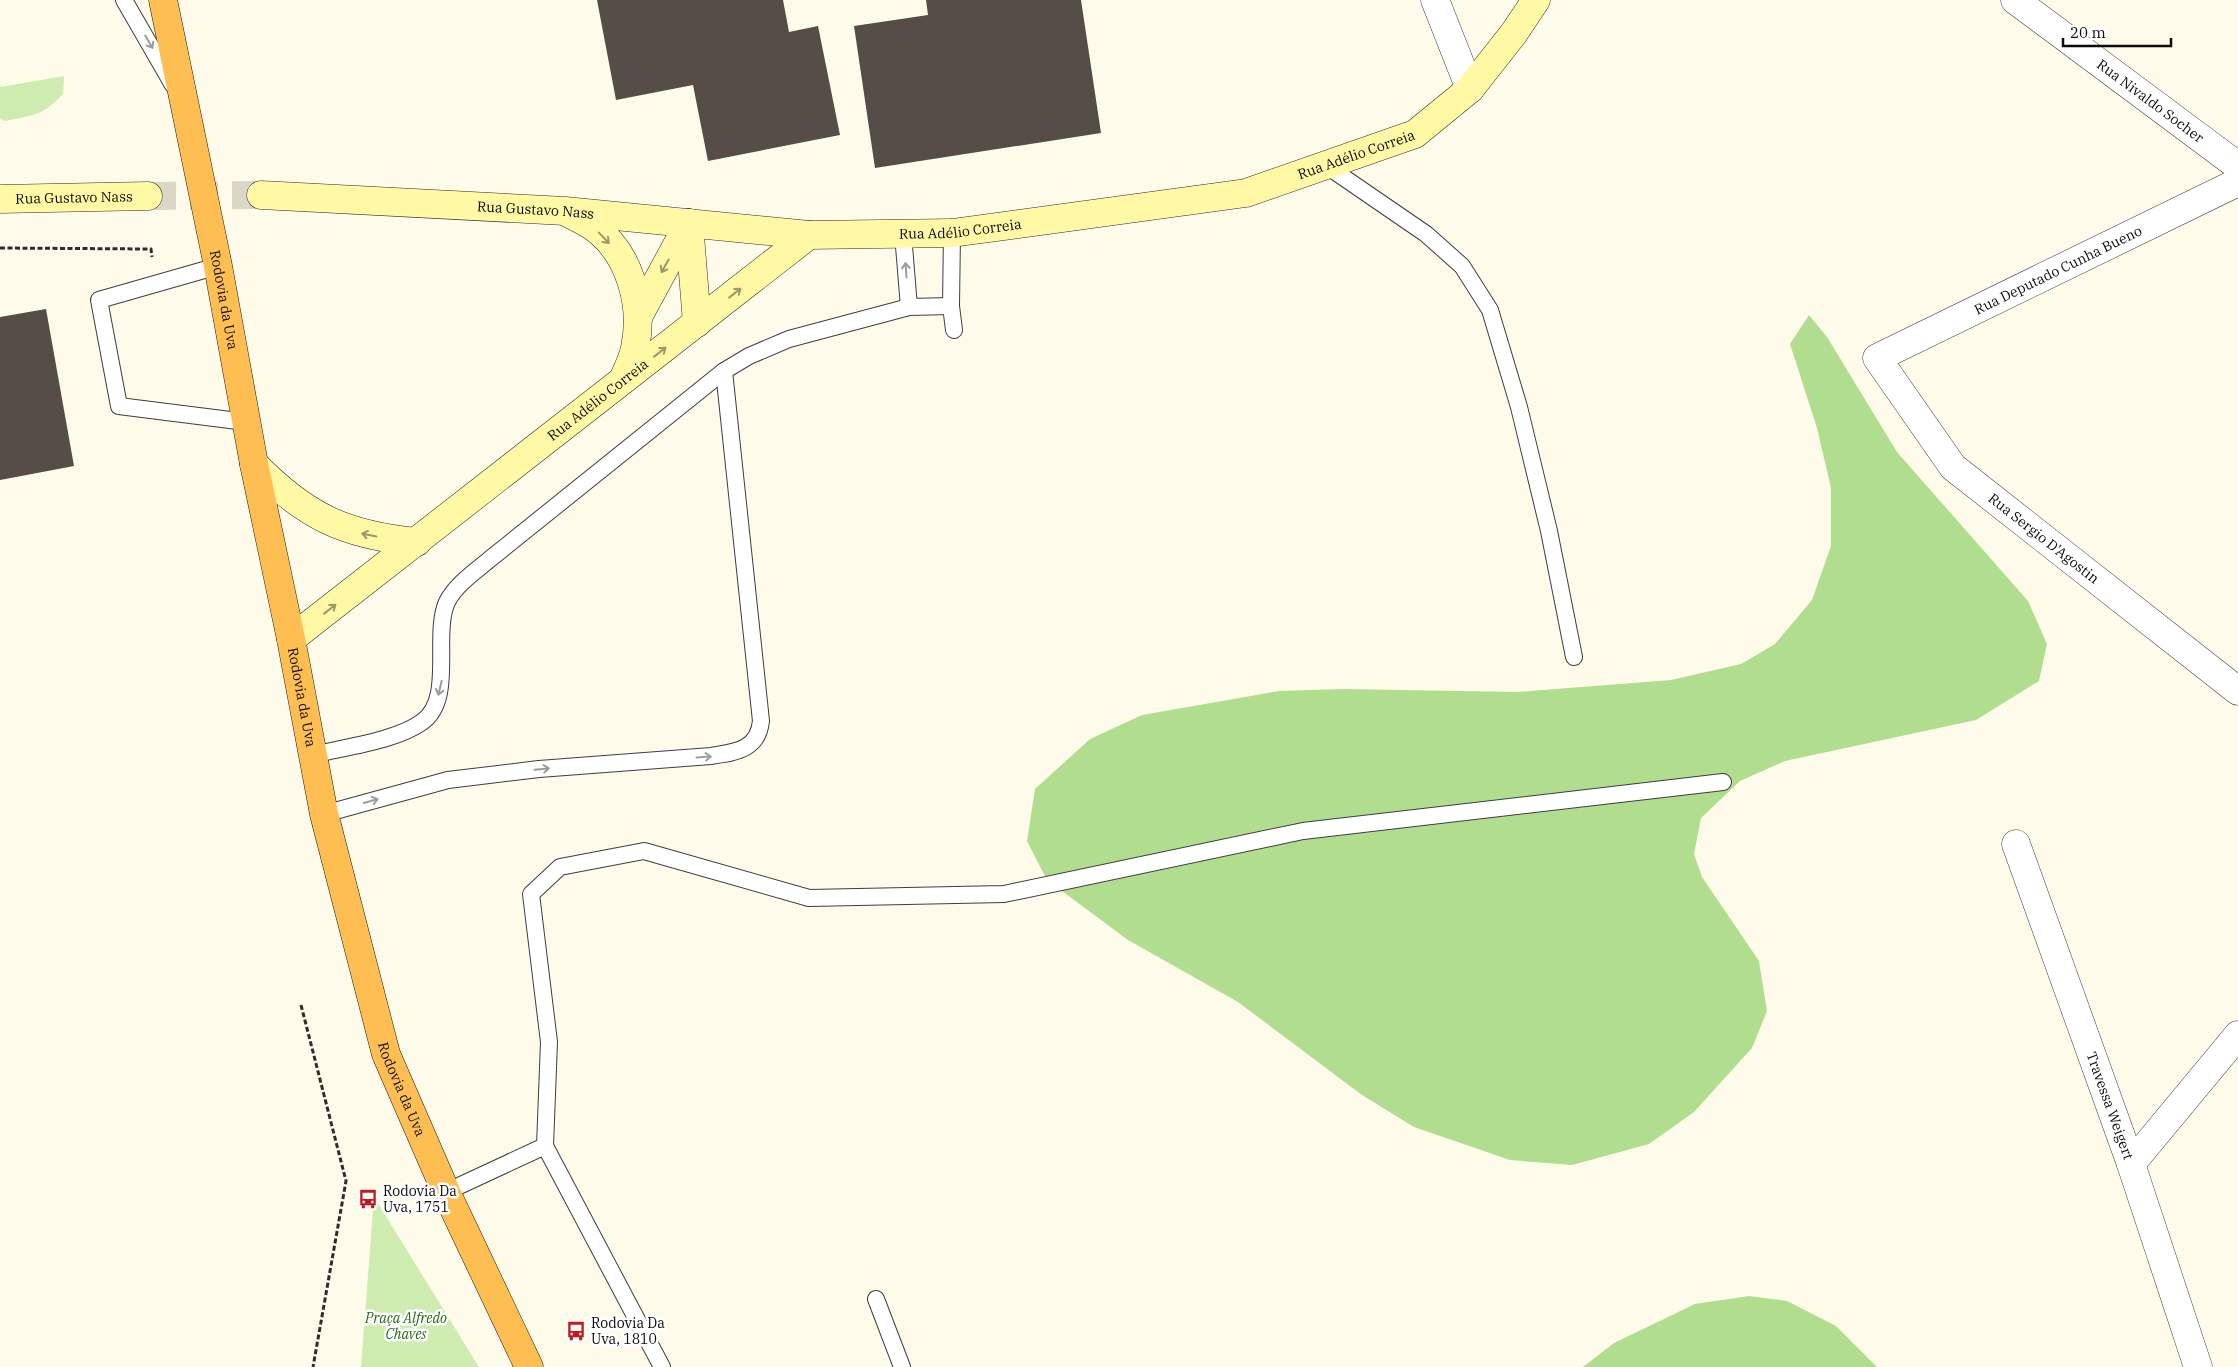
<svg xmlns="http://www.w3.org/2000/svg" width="2238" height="1367" font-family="'IBM Plex Serif',serif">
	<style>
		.green { fill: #ceecb0 }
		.forest { fill: #b0de8e }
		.building { fill: #554d47 }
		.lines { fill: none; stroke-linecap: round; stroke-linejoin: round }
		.secondary-tunnel { stroke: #dad7c9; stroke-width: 28; stroke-dasharray: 28 14; stroke-linecap: butt }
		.service-casing { stroke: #3e3e3e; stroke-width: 18 }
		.minor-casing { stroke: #3e3e3e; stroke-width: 29 }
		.secondary-casing { stroke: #2d2d2d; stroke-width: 29 }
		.trunk-casing { stroke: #1c1c1c; stroke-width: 29 }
		.path { stroke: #2d2d2d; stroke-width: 3; stroke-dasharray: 5 2.5; stroke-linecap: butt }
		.service { stroke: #fff; stroke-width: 16 }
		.minor { stroke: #fff; stroke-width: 28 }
		.secondary { stroke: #fff8a5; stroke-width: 28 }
		.trunk { stroke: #ffbe51; stroke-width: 28 }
		.oneway { stroke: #9d9d9d }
		.oneway2 { stroke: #9d9967 }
		.labels { text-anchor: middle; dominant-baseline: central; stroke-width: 5; stroke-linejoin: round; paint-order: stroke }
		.street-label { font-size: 14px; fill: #0b0b0b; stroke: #fff }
		.poi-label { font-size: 14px; fill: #0b0b0b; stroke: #fff; text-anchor: start }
		.park-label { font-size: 14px; font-style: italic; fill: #256817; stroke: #fff }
	</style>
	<rect width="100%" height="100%" fill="#fffbea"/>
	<g class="green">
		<path d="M 64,76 L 63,94 C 42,116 34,115 5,121 L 0,119 L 0,87 Z"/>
		<path d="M 374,1197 L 479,1367 L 361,1367 Z"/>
	</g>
	<g class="forest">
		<path d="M 1809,315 L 1827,337 L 1897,452 L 2028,601 L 2047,644 L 2039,681 L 1976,720 L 1785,761 L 1740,781 L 1701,818 L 1694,854 L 1702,877 L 1759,961 L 1767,1011 L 1752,1048 L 1694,1112 L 1649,1144 L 1572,1165 L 1510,1160 L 1414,1127 L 1362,1095 L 1238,1002 L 1128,940 L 1047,880 L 1027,841 L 1035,789 L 1090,739 L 1142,715 L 1279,691 L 1344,689 L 1517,692 L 1671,680 L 1741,664 L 1775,644 L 1812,600 L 1831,546 L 1831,488 L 1817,428 L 1790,344 Z"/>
		<path d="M 1749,1296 L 1787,1301 L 1836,1326 L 1877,1367 L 1583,1367 L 1614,1343 L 1695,1304 Z"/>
	</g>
	<g class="building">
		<path d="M 597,0 L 783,0 L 789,32 L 818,26 L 840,135 L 708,161 L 693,85 L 616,100 Z"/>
		<path d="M 926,0 L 1081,0 L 1101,133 L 875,168 L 854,26 L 928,15 Z"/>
		<path d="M 46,309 L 74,466 L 0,480 L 0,317 Z"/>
	</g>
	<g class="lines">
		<path class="secondary-tunnel" d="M 148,196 L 261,195"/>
		<defs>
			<g id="service">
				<path d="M 124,0 L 173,85"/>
				<path d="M 1324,164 L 1426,234 L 1462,266 L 1490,310 L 1519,407 L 1549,531 L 1574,657"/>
				<path d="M 952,233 L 951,306 L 954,330"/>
				<path d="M 903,234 L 909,307"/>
				<path d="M 218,266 L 99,300 L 119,406 L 246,422"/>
				<path d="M 313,755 C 344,747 396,741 422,722 C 455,699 432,635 447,602 C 456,584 476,571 490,559 L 724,371 L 749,356 L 789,339 L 909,307 L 951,306"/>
				<path d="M 324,814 L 448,780 L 539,769 L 711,756 C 736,752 758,750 761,721 L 724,371"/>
				<path d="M 545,1146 L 662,1367"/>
				<path d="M 446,1192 L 545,1146 L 549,1042 L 531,894 L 560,867 L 644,851 L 809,898 L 1004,894 L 1303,831 L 1723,782"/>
				<path d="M 876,1299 L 902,1367"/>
			</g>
			<g id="minor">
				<path d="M 1435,0 L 1470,89"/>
				<path id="s1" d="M 2015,0 L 2238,166"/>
				<path id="s2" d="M 2238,182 L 1877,358 L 1953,467 L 2238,691"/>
				<path id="s3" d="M 2016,844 L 2131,1164 L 2198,1367"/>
				<path d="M 2131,1164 L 2238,1035"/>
			</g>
			<g id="secondary">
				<path id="s4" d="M 261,195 L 565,211 L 809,235 L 952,233 L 1246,193 L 1415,134 L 1470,89 L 1514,33 L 1536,0"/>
				<path id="s5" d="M 0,199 L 148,196"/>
				<path d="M 568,213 C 576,217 584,221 592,226 C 630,252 644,305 635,348 C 633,359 627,370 623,380"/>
				<path d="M 689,223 L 697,323"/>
				<path d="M 639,315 L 689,223"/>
				<path d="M 254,464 C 305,516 344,535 417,542"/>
				<path id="s6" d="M 291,639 L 809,235"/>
			</g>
			<g id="trunk">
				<path id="s7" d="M 163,0 L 218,266 L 254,464 L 291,639 L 324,814 L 386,1054 L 446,1192 L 529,1367"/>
			</g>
		</defs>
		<use href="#service" class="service-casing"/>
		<use href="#minor" class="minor-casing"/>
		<use href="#secondary" class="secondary-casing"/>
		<use href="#trunk" class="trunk-casing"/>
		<g class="path">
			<path d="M 0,248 L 151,249 L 152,257"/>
			<path d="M 301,1005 L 346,1181 L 313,1367"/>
		</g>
		<use href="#service" class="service"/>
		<use href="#minor" class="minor"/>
		<use href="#secondary" class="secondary"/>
		<use href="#trunk" class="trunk"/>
	</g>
	<defs><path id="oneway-shaft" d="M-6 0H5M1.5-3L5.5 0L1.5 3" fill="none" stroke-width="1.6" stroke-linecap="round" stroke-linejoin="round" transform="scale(1.25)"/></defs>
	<g class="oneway">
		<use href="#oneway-shaft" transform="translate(149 42) rotate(60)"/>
		<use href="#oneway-shaft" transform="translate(906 270) rotate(-94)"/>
		<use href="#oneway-shaft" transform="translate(440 688) rotate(103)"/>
		<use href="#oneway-shaft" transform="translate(704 757) rotate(-4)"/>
		<use href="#oneway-shaft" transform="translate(542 769) rotate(-5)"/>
		<use href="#oneway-shaft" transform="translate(371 801) rotate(-16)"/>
	</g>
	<g class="oneway2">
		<use href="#oneway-shaft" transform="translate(604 238) rotate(46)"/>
		<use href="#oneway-shaft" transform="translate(665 266) rotate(119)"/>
		<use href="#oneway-shaft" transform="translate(735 293) rotate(-38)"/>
		<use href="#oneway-shaft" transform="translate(660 352) rotate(-38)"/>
		<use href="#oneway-shaft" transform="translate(369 535) rotate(-168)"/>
		<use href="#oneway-shaft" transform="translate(330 609) rotate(-38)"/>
	</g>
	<defs>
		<symbol id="bus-bare" viewBox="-9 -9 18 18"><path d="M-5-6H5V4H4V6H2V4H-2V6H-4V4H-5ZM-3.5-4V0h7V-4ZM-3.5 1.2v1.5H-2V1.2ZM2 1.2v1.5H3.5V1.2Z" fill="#c6181c" stroke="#fff" stroke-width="2.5" paint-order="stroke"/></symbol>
	</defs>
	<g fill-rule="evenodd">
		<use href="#bus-bare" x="354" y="1185" width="28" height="28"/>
		<use href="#bus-bare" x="562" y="1317" width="28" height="28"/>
	</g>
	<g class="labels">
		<g class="street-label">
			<text stroke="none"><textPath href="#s1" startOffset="169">Rua Nivaldo Socher</textPath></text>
			<text stroke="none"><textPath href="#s4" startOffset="1106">Rua Adélio Correia</textPath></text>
			<text stroke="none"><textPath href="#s5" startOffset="74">Rua Gustavo Nass</textPath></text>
			<text stroke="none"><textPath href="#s4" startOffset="275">Rua Gustavo Nass</textPath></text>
			<text stroke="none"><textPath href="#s4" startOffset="701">Rua Adélio Correia</textPath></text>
			<text transform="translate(2058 270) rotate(-26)">Rua Deputado Cunha Bueno</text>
			<text stroke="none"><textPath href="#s7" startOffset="306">Rodovia da Uva</textPath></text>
			<text stroke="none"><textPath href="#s6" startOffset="389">Rua Adélio Correia</textPath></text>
			<text stroke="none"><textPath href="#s2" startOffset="650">Rua Sergio D'Agostin</textPath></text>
			<text stroke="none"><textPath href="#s7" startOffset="711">Rodovia da Uva</textPath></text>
			<text stroke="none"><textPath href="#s7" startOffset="1116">Rodovia da Uva</textPath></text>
			<text stroke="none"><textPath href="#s3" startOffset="278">Travessa Weigert</textPath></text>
		</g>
		<g class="poi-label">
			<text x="383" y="1191">Rodovia Da<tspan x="383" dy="16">Uva, 1751</tspan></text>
			<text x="591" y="1323">Rodovia Da<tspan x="591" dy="16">Uva, 1810</tspan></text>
		</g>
		<g class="park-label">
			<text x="406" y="1318">Praça Alfredo<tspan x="406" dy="16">Chaves</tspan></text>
		</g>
	</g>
	<path d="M2063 38v8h108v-8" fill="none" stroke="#0b0b0b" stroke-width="2.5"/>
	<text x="2070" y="38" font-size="15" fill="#0b0b0b" stroke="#ffffff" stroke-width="4" paint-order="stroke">20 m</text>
</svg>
